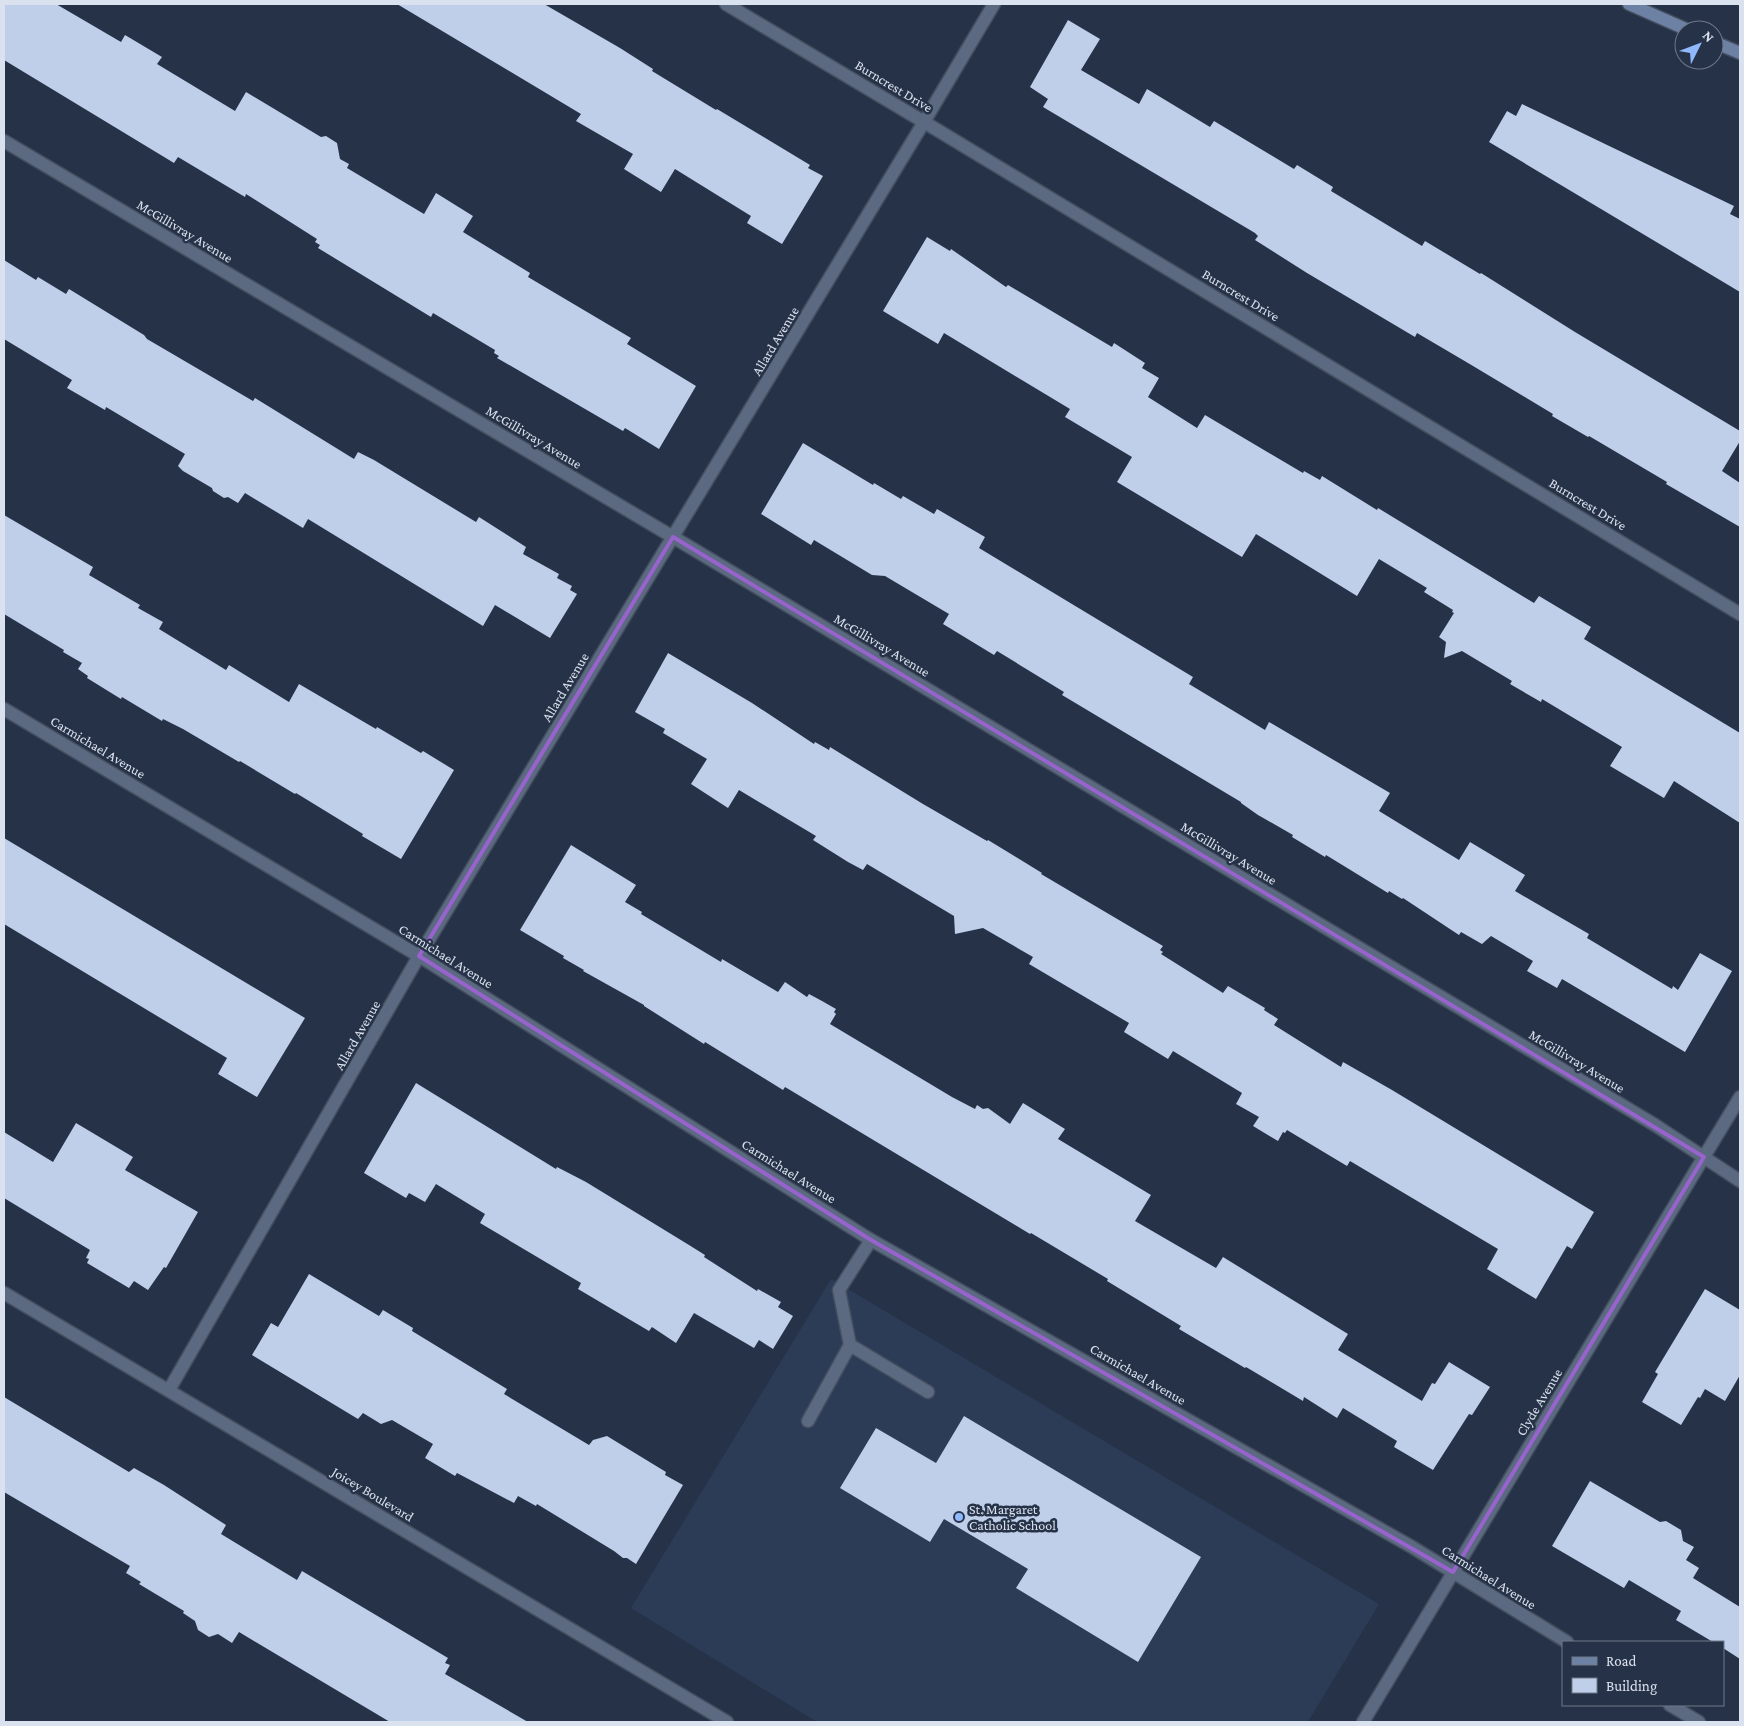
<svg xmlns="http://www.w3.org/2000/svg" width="1744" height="1726" font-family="'Crimson Pro',serif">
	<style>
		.built { fill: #2c3b56 }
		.building { fill: #bfcee9 }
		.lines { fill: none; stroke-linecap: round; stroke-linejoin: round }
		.lane-casing { stroke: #444e5f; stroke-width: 15 }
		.street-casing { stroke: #444e5f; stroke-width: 15 }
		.secondary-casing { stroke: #444e5f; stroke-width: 15 }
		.lane { stroke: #5b6981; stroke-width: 12 }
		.street { stroke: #5b6981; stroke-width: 12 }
		.secondary { stroke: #6d81a4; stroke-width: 12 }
		.marked { fill: none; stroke: #9863cd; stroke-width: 4; stroke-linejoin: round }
		.poi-dot { fill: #90b8fd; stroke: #263247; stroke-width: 2 }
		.labels { text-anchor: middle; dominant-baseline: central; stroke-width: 5; stroke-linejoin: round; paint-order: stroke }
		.street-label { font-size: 14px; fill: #dae2ef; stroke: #263247 }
		.poi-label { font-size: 14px; fill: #dae2ef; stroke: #263247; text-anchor: start }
	</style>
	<rect width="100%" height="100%" fill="#263247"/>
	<path class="built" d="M 831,1279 L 1379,1604 L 1308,1722 L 817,1722 L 631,1608 Z"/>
	<g class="building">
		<path d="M 4,4 L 56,4 L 121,42 L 125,35 L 162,57 L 157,64 L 235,111 L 246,92 L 321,137 L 326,136 L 337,143 L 340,159 L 349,164 L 347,168 L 424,214 L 436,193 L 473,216 L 463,232 L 530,273 L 528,277 L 631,338 L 627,344 L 696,386 L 659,449 L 625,428 L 623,431 L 497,358 L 499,356 L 494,353 L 495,350 L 433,313 L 431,317 L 318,248 L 320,245 L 315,242 L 317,239 L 246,194 L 245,197 L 178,157 L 174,163 L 4,60 Z"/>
		<path d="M 397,4 L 544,4 L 620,48 L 653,69 L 652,71 L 716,110 L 717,109 L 810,165 L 808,168 L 823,176 L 782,244 L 747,223 L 751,216 L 675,169 L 661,192 L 624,169 L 633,154 L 576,121 L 581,114 Z"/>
		<path d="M 1068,20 L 1100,39 L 1081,70 L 1139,104 L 1147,89 L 1210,127 L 1214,121 L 1294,169 L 1297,165 L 1333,187 L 1331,191 L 1422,246 L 1425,241 L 1480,274 L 1481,273 L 1575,332 L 1740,431 L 1740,441 L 1722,471 L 1740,483 L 1740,527 L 1666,484 L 1667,482 L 1589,436 L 1588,437 L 1552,416 L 1553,414 L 1468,363 L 1417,333 L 1415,337 L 1307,273 L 1255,240 L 1258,236 L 1255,233 L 1043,107 L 1048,99 L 1030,87 Z"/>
		<path d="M 1522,104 L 1734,206 L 1730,214 L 1740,219 L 1740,292 L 1489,142 L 1507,111 L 1516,116 Z"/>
		<path d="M 927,237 L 950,251 L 951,249 L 1006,287 L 1008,285 L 1112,347 L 1114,343 L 1145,363 L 1142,368 L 1159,378 L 1148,397 L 1197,428 L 1205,415 L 1303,473 L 1304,471 L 1320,480 L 1322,476 L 1377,510 L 1378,508 L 1534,603 L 1539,596 L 1591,627 L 1584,639 L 1740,733 L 1740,823 L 1674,781 L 1664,798 L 1610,766 L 1622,747 L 1542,699 L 1541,702 L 1510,684 L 1512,681 L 1462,651 L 1444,658 L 1446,642 L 1439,637 L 1454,613 L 1452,612 L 1453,610 L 1424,592 L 1427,588 L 1379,559 L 1357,596 L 1256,534 L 1242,557 L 1117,482 L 1132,457 L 1065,417 L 1070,409 L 944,333 L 938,344 L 883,311 Z"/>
		<path d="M 4,260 L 36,280 L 38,277 L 66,294 L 69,289 L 144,335 L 147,339 L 253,401 L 255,398 L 354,459 L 358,452 L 374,460 L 476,522 L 479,517 L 526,547 L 523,554 L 559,574 L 557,578 L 572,586 L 570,590 L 577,594 L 550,638 L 495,605 L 483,626 L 308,519 L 303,528 L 245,493 L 238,503 L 228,497 L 224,498 L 213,491 L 212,488 L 183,471 L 178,466 L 185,454 L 106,407 L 105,410 L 67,388 L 72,380 L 4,339 Z"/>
		<path d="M 803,443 L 873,485 L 874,483 L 901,499 L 903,496 L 934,514 L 937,509 L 985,537 L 979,548 L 1193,677 L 1189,684 L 1265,730 L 1269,722 L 1390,793 L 1379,811 L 1459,860 L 1470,842 L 1525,875 L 1515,891 L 1589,934 L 1587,938 L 1672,989 L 1673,986 L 1678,990 L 1700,953 L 1732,971 L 1685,1052 L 1562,979 L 1557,988 L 1527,971 L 1533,961 L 1491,936 L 1482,944 L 1461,932 L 1459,935 L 1403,898 L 1402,899 L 1389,891 L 1388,893 L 1326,855 L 1325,857 L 1292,837 L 1293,835 L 1258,815 L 1241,803 L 1241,802 L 1062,695 L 1064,692 L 997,651 L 994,655 L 943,624 L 949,614 L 885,576 L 872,575 L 814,540 L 811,545 L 761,514 Z"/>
		<path d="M 4,515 L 93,567 L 89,575 L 140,605 L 138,608 L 163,622 L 159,629 L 226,670 L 229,665 L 289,702 L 299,684 L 376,729 L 377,727 L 421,753 L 423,751 L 454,770 L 401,859 L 362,836 L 363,834 L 296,793 L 295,794 L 240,761 L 239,762 L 183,729 L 163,719 L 162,721 L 122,697 L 121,699 L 87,678 L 88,676 L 78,669 L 82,663 L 63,652 L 64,650 L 4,614 Z"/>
		<path d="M 668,653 L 752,703 L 814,744 L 815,742 L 829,750 L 830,747 L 923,804 L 987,841 L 988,840 L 1042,873 L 1041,874 L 1163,946 L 1160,950 L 1163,952 L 1161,954 L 1223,993 L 1228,986 L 1265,1008 L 1264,1010 L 1278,1019 L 1274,1025 L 1341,1067 L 1343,1062 L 1392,1090 L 1594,1212 L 1572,1249 L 1567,1246 L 1536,1299 L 1487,1269 L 1498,1249 L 1350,1161 L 1347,1166 L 1287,1130 L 1285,1133 L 1283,1132 L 1278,1141 L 1253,1126 L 1259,1117 L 1236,1104 L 1242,1093 L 1173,1051 L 1168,1059 L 1124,1032 L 1129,1023 L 1029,964 L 1033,957 L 983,928 L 955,934 L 954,916 L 867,864 L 863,870 L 848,862 L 813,840 L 816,836 L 739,790 L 728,808 L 691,784 L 707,759 L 663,733 L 665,729 L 635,712 Z"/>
		<path d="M 4,838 L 305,1018 L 257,1097 L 218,1074 L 227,1058 L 4,924 Z"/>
		<path d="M 571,845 L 636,885 L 625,902 L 642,912 L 641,914 L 721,962 L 722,959 L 778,992 L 785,982 L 807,997 L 809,994 L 822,1001 L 836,1009 L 834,1012 L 836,1014 L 830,1024 L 952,1097 L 975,1109 L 977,1105 L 983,1109 L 988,1108 L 1010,1124 L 1023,1103 L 1065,1129 L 1058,1139 L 1151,1195 L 1135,1221 L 1216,1268 L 1223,1257 L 1348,1334 L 1338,1350 L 1422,1401 L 1432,1383 L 1435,1384 L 1449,1362 L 1490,1387 L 1472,1415 L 1469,1414 L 1433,1470 L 1394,1447 L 1397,1441 L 1343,1408 L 1337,1418 L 1304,1397 L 1303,1401 L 1246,1367 L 1245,1368 L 1179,1329 L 1181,1326 L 1107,1281 L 1108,1279 L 1031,1233 L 1030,1234 L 785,1087 L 783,1090 L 705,1042 L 704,1044 L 644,1006 L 644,1005 L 583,971 L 584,970 L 563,958 L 564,956 L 520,930 Z"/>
		<path d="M 416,1083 L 556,1169 L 557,1167 L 586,1182 L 689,1245 L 705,1255 L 704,1257 L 757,1291 L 758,1289 L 781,1302 L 778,1307 L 793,1316 L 773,1349 L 759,1340 L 754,1348 L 694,1313 L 676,1343 L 652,1327 L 649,1331 L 578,1289 L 581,1283 L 480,1223 L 485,1214 L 436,1184 L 425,1202 L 409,1193 L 406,1198 L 364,1173 Z"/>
		<path d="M 76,1123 L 133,1157 L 125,1170 L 198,1212 L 166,1268 L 164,1267 L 148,1290 L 134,1281 L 129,1288 L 87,1263 L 89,1259 L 86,1258 L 90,1250 L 4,1198 L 4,1132 L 53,1162 Z"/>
		<path d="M 309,1274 L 379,1316 L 383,1310 L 413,1328 L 412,1331 L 507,1389 L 504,1394 L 589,1445 L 593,1440 L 607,1436 L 666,1472 L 665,1475 L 683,1485 L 636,1564 L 627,1558 L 623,1558 L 614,1551 L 537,1504 L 536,1506 L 518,1496 L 514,1503 L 457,1473 L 455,1476 L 425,1458 L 433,1444 L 392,1420 L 381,1424 L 363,1413 L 358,1419 L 252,1355 L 271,1323 L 278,1327 Z"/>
		<path d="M 1705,1289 L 1740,1310 L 1740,1375 L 1725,1401 L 1705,1389 L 1700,1398 L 1698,1397 L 1681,1425 L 1642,1402 L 1658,1374 L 1655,1372 Z"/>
		<path d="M 4,1397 L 129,1472 L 134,1468 L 164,1485 L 226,1525 L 221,1534 L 297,1580 L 302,1571 L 448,1658 L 445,1663 L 450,1665 L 445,1674 L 528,1722 L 390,1722 L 239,1632 L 232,1643 L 218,1634 L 209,1637 L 198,1630 L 195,1621 L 183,1613 L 184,1611 L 139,1584 L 141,1582 L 126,1573 L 130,1566 L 4,1492 Z"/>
		<path d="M 964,1416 L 1201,1557 L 1138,1662 L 1016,1588 L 1028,1569 L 944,1519 L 930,1542 L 840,1488 L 876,1428 L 936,1463 Z"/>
		<path d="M 1590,1481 L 1660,1522 L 1666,1521 L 1681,1530 L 1683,1541 L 1694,1547 L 1686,1560 L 1699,1568 L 1693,1578 L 1740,1607 L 1740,1659 L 1723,1648 L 1723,1642 L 1713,1642 L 1676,1620 L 1681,1611 L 1629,1580 L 1624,1588 L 1552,1546 Z"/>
	</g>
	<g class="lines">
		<defs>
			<g id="lane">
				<path d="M 850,1345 L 928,1392"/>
				<path d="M 808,1421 L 850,1345 L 839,1290 L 871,1240"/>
			</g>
			<g id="street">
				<path d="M 726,4 L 924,122 L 1740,614"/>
				<path d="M 4,141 L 673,537 L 1655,1125 L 1740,1181"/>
				<path d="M 4,709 L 419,956 L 871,1240 L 1412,1547 L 1567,1642"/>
				<path d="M 4,1293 L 727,1722"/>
				<path d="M 169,1390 L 419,956 L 924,122 L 994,4"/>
				<path d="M 1670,1705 L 1699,1722"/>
				<path d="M 1363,1722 L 1740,1097"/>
			</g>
			<g id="secondary">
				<path d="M 1629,4 L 1688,30"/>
				<path d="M 1714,42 L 1740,53"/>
			</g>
		</defs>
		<use href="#lane" class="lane-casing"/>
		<use href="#street" class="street-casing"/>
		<use href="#secondary" class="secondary-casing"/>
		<use href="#lane" class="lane"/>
		<use href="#street" class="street"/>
		<use href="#secondary" class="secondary"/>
	</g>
	<path class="marked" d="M 673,537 L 1704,1157 L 1453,1572 L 871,1240 L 419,956 Z"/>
	<circle class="poi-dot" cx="959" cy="1517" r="5"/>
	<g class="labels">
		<g class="street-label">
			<text transform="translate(894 86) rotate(31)">Burncrest Drive</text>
			<text transform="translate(185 231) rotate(31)">McGillivray Avenue</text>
			<text transform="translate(1241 295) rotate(31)">Burncrest Drive</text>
			<text transform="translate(775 341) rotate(-59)">Allard Avenue</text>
			<text transform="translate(534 437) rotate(31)">McGillivray Avenue</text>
			<text transform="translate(1588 504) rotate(31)">Burncrest Drive</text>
			<text transform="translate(882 645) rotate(31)">McGillivray Avenue</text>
			<text transform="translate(565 687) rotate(-59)">Allard Avenue</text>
			<text transform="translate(98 747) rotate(31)">Carmichael Avenue</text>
			<text transform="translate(1229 853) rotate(31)">McGillivray Avenue</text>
			<text transform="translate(446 956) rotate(32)">Carmichael Avenue</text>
			<text transform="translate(357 1035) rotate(-60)">Allard Avenue</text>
			<text transform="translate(1577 1061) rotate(31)">McGillivray Avenue</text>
			<text transform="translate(789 1171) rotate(32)">Carmichael Avenue</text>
			<text transform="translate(1138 1374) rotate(30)">Carmichael Avenue</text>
			<text transform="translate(1539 1402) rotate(-59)">Clyde Avenue</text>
			<text transform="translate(373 1494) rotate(31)">Joicey Boulevard</text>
			<text transform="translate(1489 1577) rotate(32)">Carmichael Avenue</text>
		</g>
		<g class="poi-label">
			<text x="969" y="1509">St. Margaret<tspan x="969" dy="16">Catholic School</tspan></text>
		</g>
	</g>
	<rect width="1744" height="1726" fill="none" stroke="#dae2ef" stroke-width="10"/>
	<rect x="1562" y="1641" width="162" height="65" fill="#263247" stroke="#6e788a"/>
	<rect x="1572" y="1657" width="25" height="8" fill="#6d81a4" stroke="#6e788a"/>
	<text x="1606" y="1666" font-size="15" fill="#dae2ef">Road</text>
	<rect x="1572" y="1678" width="25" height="15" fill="#bfcee9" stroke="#6e788a"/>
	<text x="1606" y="1691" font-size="15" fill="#dae2ef">Building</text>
	<g transform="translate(1699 45) rotate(48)"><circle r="24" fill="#263247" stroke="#6e788a"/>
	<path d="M0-4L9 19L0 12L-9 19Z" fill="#90b8fd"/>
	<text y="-8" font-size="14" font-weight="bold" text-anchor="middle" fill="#dae2ef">N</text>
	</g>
</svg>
